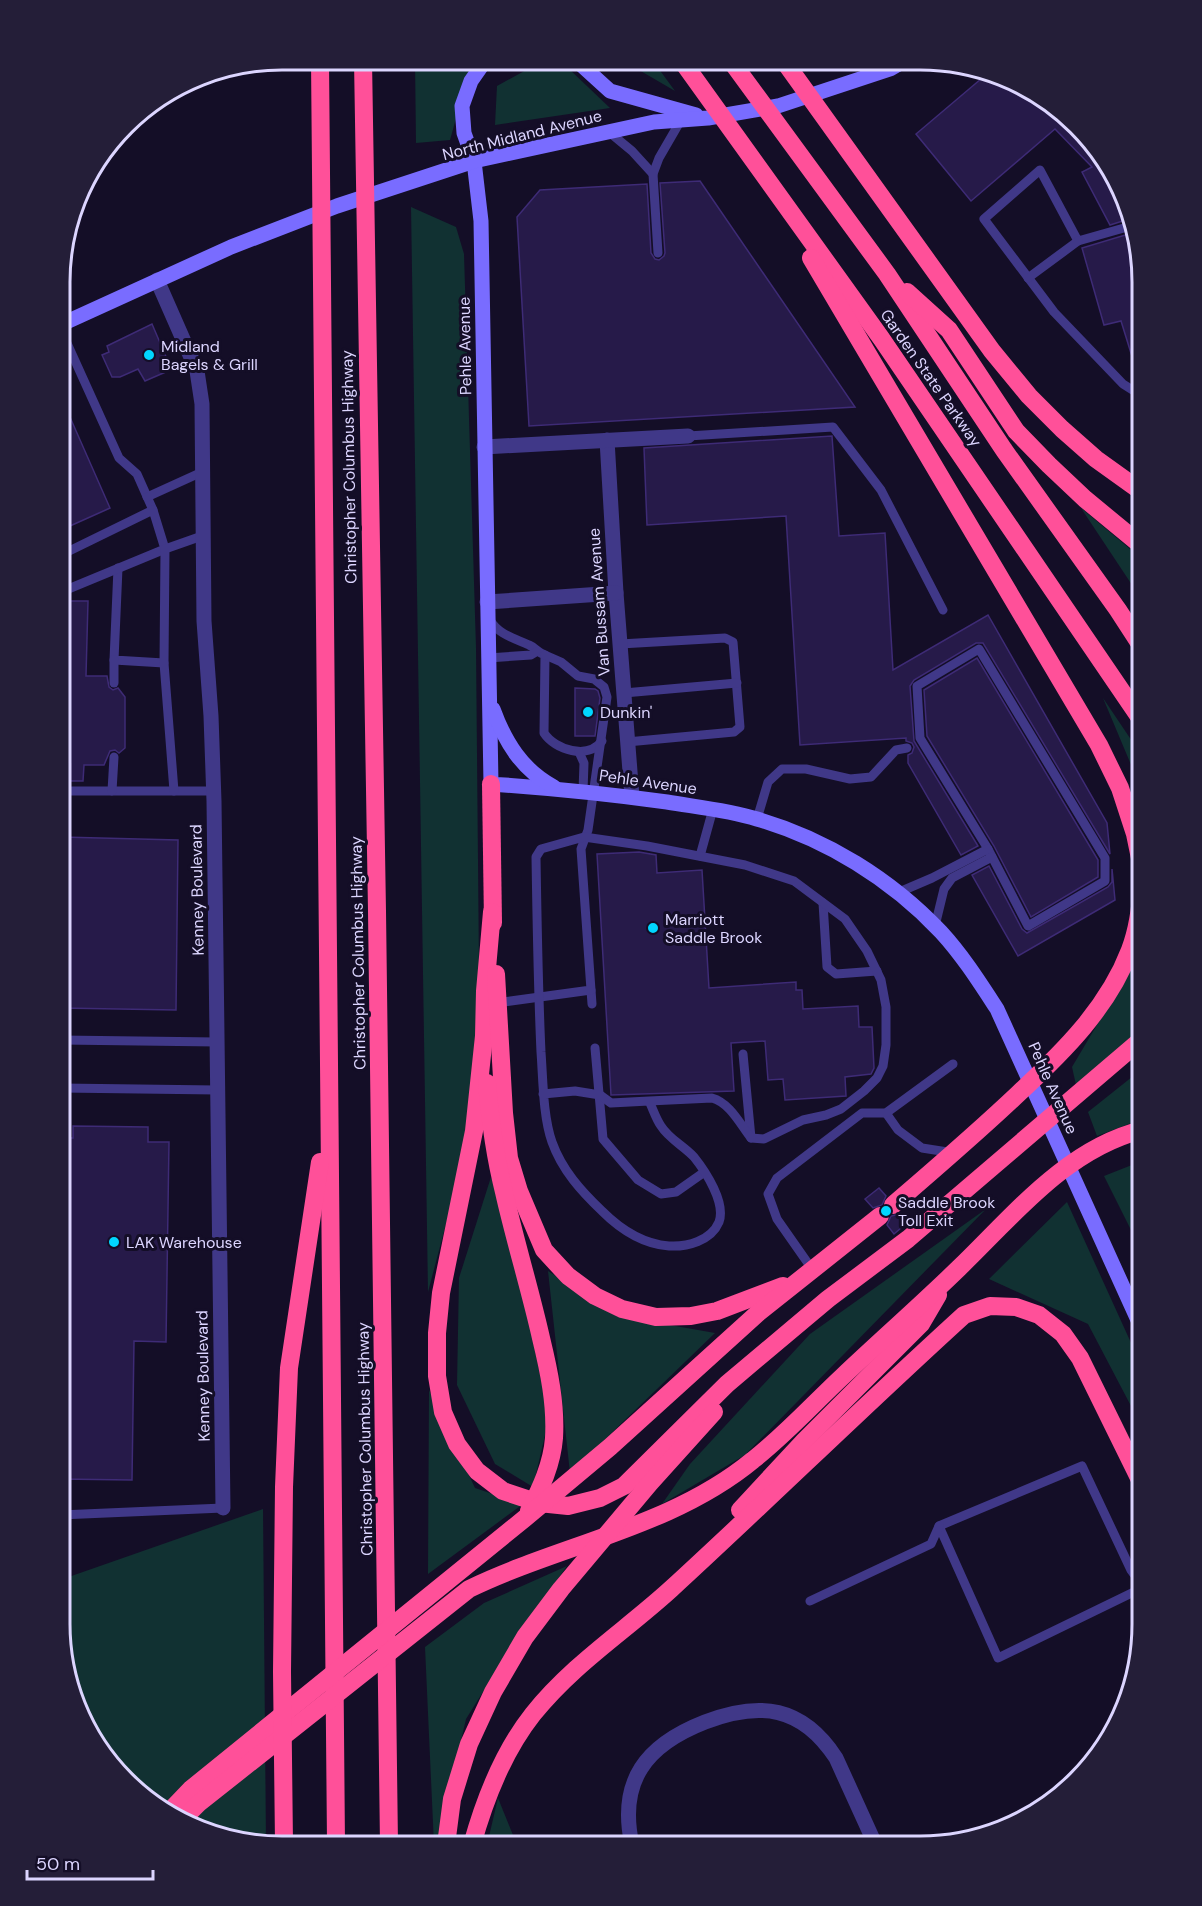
<svg xmlns="http://www.w3.org/2000/svg" width="1202" height="1906" font-family="'DM Sans',sans-serif">
	<style>
		.green { fill: #113132 }
		.building { fill: #261a49; stroke: #3e2b76; stroke-width: 1.5 }
		.lines { fill: none; stroke-linecap: round; stroke-linejoin: round }
		.lane { stroke: #403888; stroke-width: 9 }
		.street { stroke: #403888; stroke-width: 15 }
		.secondary { stroke: #796cff; stroke-width: 15 }
		.highway { stroke: #ff5099; stroke-width: 18 }
		.poi-dot { fill: #01d6ff; stroke: #140e27; stroke-width: 2 }
		.labels { text-anchor: middle; dominant-baseline: central; stroke-width: 6; stroke-linejoin: round; paint-order: stroke }
		.street-label { font-size: 16px; fill: #dcd5ff; stroke: #140e27 }
		.poi-label { font-size: 16px; fill: #dcd5ff; stroke: #140e27; text-anchor: start }
		.rim { fill: none; stroke: #dcd5ff; stroke-width: 3 }
	</style>
	<rect width="100%" height="100%" fill="#140e27"/>
	<g class="green">
		<path d="M 415,60 L 472,61 L 450,140 L 416,143 Z"/>
		<path d="M 623,61 L 653,61 L 675,91 L 627,63 Z"/>
		<path d="M 567,67 L 610,108 L 495,125 L 497,86 L 528,69 Z"/>
		<path d="M 411,207 L 456,227 L 464,254 L 476,648 L 479,969 L 469,1137 L 428,1292 Z"/>
		<path d="M 1081,508 L 1142,559 L 1142,600 Z"/>
		<path d="M 1103,698 L 1142,756 L 1142,797 L 1137,779 Z"/>
		<path d="M 1142,949 L 1142,1033 L 1076,1085 L 1072,1067 Z"/>
		<path d="M 1142,1069 L 1142,1119 L 1097,1136 L 1088,1112 Z"/>
		<path d="M 1142,1161 L 1142,1252 L 1104,1176 Z"/>
		<path d="M 491,1177 L 512,1240 L 549,1418 L 533,1487 L 495,1464 L 457,1385 L 459,1278 Z"/>
		<path d="M 1067,1202 L 1142,1367 L 1142,1427 L 1088,1324 L 989,1279 Z"/>
		<path d="M 986,1209 L 745,1455 L 662,1504 L 690,1464 L 810,1334 Z"/>
		<path d="M 548,1271 L 619,1316 L 715,1333 L 570,1473 Z"/>
		<path d="M 429,1390 L 475,1488 L 523,1504 L 428,1574 Z"/>
		<path d="M 263,1509 L 266,1844 L 254,1844 L 198,1829 L 147,1800 L 106,1759 L 77,1708 L 60,1623 L 60,1580 Z"/>
		<path d="M 567,1566 L 521,1631 L 466,1719 L 437,1845 L 434,1845 L 425,1647 L 484,1603 Z"/>
		<path d="M 498,1798 L 517,1845 L 487,1845 Z"/>
	</g>
	<g class="building">
		<path d="M 988,73 L 1005,77 L 1055,106 L 1096,147 L 1125,198 L 1129,219 L 1110,225 L 1082,172 L 1092,167 L 1055,129 L 971,201 L 916,134 Z"/>
		<path d="M 700,181 L 855,407 L 529,426 L 517,217 L 540,190 L 647,184 L 651,253 L 655,259 L 659,260 L 664,256 L 665,253 L 660,183 Z"/>
		<path d="M 1132,233 L 1142,283 L 1142,379 L 1139,379 L 1121,321 L 1104,325 L 1082,248 Z"/>
		<path d="M 152,324 L 170,366 L 167,367 L 168,371 L 145,381 L 138,369 L 120,377 L 112,377 L 102,355 L 109,352 L 107,346 Z"/>
		<path d="M 62,399 L 110,508 L 61,530 Z"/>
		<path d="M 832,436 L 839,536 L 885,533 L 893,670 L 988,615 L 1107,823 L 1110,854 L 983,643 L 976,643 L 914,680 L 910,686 L 914,741 L 978,846 L 961,855 L 908,763 L 908,755 L 912,753 L 914,747 L 912,743 L 906,741 L 906,738 L 800,745 L 786,516 L 647,525 L 644,448 Z"/>
		<path d="M 61,601 L 88,601 L 86,676 L 107,676 L 109,687 L 113,690 L 118,688 L 125,697 L 125,748 L 119,753 L 115,750 L 110,751 L 104,765 L 84,765 L 83,781 L 61,781 Z"/>
		<path d="M 977,658 L 1098,860 L 1098,877 L 1031,917 L 994,846 L 927,736 L 924,690 Z"/>
		<path d="M 575,688 L 595,689 L 598,691 L 600,698 L 595,736 L 575,736 Z"/>
		<path d="M 61,837 L 178,840 L 176,1010 L 61,1008 Z"/>
		<path d="M 639,852 L 656,855 L 657,873 L 702,870 L 709,988 L 796,982 L 796,990 L 802,990 L 803,1009 L 858,1006 L 859,1027 L 872,1027 L 874,1068 L 871,1074 L 845,1077 L 846,1096 L 785,1100 L 783,1079 L 768,1080 L 765,1041 L 731,1043 L 734,1091 L 611,1095 L 597,854 Z"/>
		<path d="M 989,866 L 1022,929 L 1027,933 L 1108,887 L 1112,882 L 1112,869 L 1115,900 L 1018,956 L 972,875 Z"/>
		<path d="M 73,1126 L 148,1127 L 148,1142 L 169,1142 L 166,1342 L 134,1341 L 132,1480 L 60,1479 L 61,1138 L 73,1138 Z"/>
		<path d="M 879,1188 L 886,1196 L 882,1205 L 873,1208 L 865,1199 Z"/>
		<path d="M 900,1214 L 907,1223 L 894,1234 L 887,1225 L 891,1216 Z"/>
	</g>
	<g class="lines">
		<g class="lane">
			<path d="M 609,132 L 632,151 L 653,174"/>
			<path d="M 1131,226 L 1078,241 L 1040,170 L 984,219 L 1054,312 L 1123,384 L 1142,396"/>
			<path d="M 658,253 L 653,174 L 659,158 L 681,120"/>
			<path d="M 1028,278 L 1078,241"/>
			<path d="M 62,332 L 119,458 L 137,474 L 153,510"/>
			<path d="M 688,436 L 833,427 L 881,490 L 943,610"/>
			<path d="M 147,497 L 202,472"/>
			<path d="M 118,568 L 114,660 L 164,663"/>
			<path d="M 61,592 L 165,549 L 153,510 L 61,555"/>
			<path d="M 490,620 C 499,635 514,638 529,645 C 536,648 537,652 545,655 L 544,733 C 555,750 588,760 602,741"/>
			<path d="M 620,644 L 725,638 L 733,642 L 740,727 L 734,732 L 627,742"/>
			<path d="M 979,649 L 1105,858 L 1105,881 L 1028,926 L 988,849 L 920,738 L 917,686 Z"/>
			<path d="M 488,658 L 531,655 L 536,652"/>
			<path d="M 114,660 L 114,683"/>
			<path d="M 624,693 L 737,683"/>
			<path d="M 579,752 L 584,763 L 583,791"/>
			<path d="M 61,791 L 214,791"/>
			<path d="M 112,791 L 114,757"/>
			<path d="M 174,791 L 164,663 L 165,549 L 202,536"/>
			<path d="M 757,819 L 768,782 L 782,769 L 806,769 L 850,779 L 871,777 L 896,750 L 907,748"/>
			<path d="M 700,856 L 713,809"/>
			<path d="M 897,893 L 932,878 L 988,849"/>
			<path d="M 823,903 L 827,967 L 836,974 L 877,971"/>
			<path d="M 935,926 L 944,889 L 952,878 L 992,857"/>
			<path d="M 591,990 L 592,1004"/>
			<path d="M 496,1003 L 591,990 L 581,849 L 588,830 L 607,697 L 604,687 L 594,679 L 578,676 L 561,662 L 545,655"/>
			<path d="M 61,1040 L 217,1042"/>
			<path d="M 595,1048 L 603,1139 L 638,1180 L 661,1194 L 676,1192 L 703,1173"/>
			<path d="M 743,1054 L 751,1138"/>
			<path d="M 61,1088 L 217,1090"/>
			<path d="M 543,1094 L 575,1091 L 600,1095 L 611,1103 L 649,1101 C 653,1109 656,1119 661,1126 C 669,1139 684,1146 694,1157 C 706,1172 726,1203 719,1222 C 711,1241 687,1247 669,1246 C 642,1244 620,1229 602,1211 C 581,1191 562,1170 552,1142 C 543,1117 543,1079 541,1052 C 538,987 537,922 536,857 L 541,849 L 584,837 L 647,846 L 745,865 L 794,881 L 845,919 L 867,951 L 881,980 L 886,1007 L 886,1045 L 883,1066 L 877,1078 L 864,1091 L 841,1109 L 826,1115 L 803,1120 L 764,1139 L 751,1138 C 740,1124 730,1103 712,1098 L 649,1101"/>
			<path d="M 886,1113 L 898,1130 L 922,1148 L 954,1153"/>
			<path d="M 812,1269 L 777,1219 L 768,1194 L 777,1178 L 862,1113 L 886,1113 L 953,1064"/>
			<path d="M 60,1515 L 223,1508"/>
			<path d="M 1142,1588 L 998,1658 L 939,1526 L 1082,1466 L 1131,1570 L 1142,1585"/>
			<path d="M 810,1601 L 931,1544 L 939,1526"/>
		</g>
		<g class="street">
			<path d="M 157,280 L 197,371 L 202,404 L 204,621 L 211,716 L 214,801 L 223,1508"/>
			<path d="M 607,440 L 616,593 L 632,797"/>
			<path d="M 484,447 L 688,436"/>
			<path d="M 487,602 L 616,593"/>
			<path d="M 632,1845 C 618,1781 646,1745 705,1722 C 760,1701 802,1706 836,1758 L 876,1846"/>
		</g>
		<g class="secondary">
			<path d="M 485,61 L 471,81 L 462,106 L 464,133 L 474,161 L 481,221 L 491,784 C 550,788 609,794 667,802 C 697,807 728,810 757,819 C 826,839 891,879 941,932 C 963,956 980,983 997,1009 L 1142,1329"/>
			<path d="M 577,61 L 610,91 L 696,115"/>
			<path d="M 62,324 L 231,247 L 337,206 L 474,161 L 654,122 L 708,118 L 778,106 L 890,69 L 902,62"/>
			<path d="M 493,709 C 505,742 522,770 554,787"/>
		</g>
		<g class="highway">
			<path d="M 320,60 L 336,1844"/>
			<path d="M 363,60 L 377,911 L 389,1845"/>
			<path d="M 682,61 L 881,338 L 1142,721"/>
			<path d="M 731,61 L 887,274 L 1004,450 L 1118,610 L 1142,647"/>
			<path d="M 784,61 L 992,351 L 1029,396 L 1062,429 L 1096,459 L 1142,492"/>
			<path d="M 811,258 L 1099,745 L 1120,788 L 1135,834 L 1142,868"/>
			<path d="M 907,292 L 949,330 L 1016,431 L 1049,465 L 1085,499 L 1142,546"/>
			<path d="M 491,784 L 493,923"/>
			<path d="M 492,912 L 485,991 L 484,1036 L 474,1131 L 441,1293 L 437,1333 L 437,1376 L 443,1412 L 457,1444 L 477,1471 L 503,1491 L 539,1503 L 568,1506 L 600,1498 L 624,1486 L 727,1384 L 828,1299 L 908,1239 L 1142,1039"/>
			<path d="M 496,974 L 504,1113 L 509,1158 L 519,1191 L 544,1250 L 568,1276 L 595,1296 L 622,1309 L 656,1317 L 691,1316 L 717,1311 L 783,1286"/>
			<path d="M 487,1083 C 490,1120 495,1156 504,1192 C 515,1241 530,1289 541,1338 C 549,1371 556,1404 554,1438 C 552,1464 541,1488 529,1511"/>
			<path d="M 893,1205 C 936,1168 978,1132 1019,1093 C 1063,1052 1108,1008 1130,950 C 1138,929 1141,906 1142,883"/>
			<path d="M 740,1510 L 804,1441 L 921,1324 L 938,1295"/>
			<path d="M 169,1812 L 191,1789 L 524,1519 L 610,1447 L 758,1313 L 880,1216"/>
			<path d="M 182,1820 L 199,1803 L 469,1589 C 562,1544 672,1527 753,1460 C 785,1435 813,1404 843,1376 C 881,1340 921,1305 959,1268 C 1013,1216 1066,1149 1142,1130"/>
			<path d="M 284,1844 L 282,1672 L 284,1487 L 289,1368 L 320,1162"/>
			<path d="M 446,1845 L 452,1799 L 469,1744 L 493,1692 L 525,1637 L 561,1589 L 650,1483 L 714,1412"/>
			<path d="M 472,1845 C 485,1798 503,1752 533,1714 C 573,1664 625,1631 671,1589 C 769,1499 865,1405 964,1315 L 990,1306 L 1016,1307 L 1039,1315 L 1063,1334 L 1080,1358 L 1142,1484"/>
		</g>
	</g>
	<g class="poi-dot">
		<circle cx="149" cy="355" r="6"/>
		<circle cx="588" cy="712" r="6"/>
		<circle cx="653" cy="928" r="6"/>
		<circle cx="886" cy="1211" r="6"/>
		<circle cx="114" cy="1242" r="6"/>
	</g>
	<g class="labels">
		<g class="street-label">
			<text transform="translate(522 135) rotate(-14)">North Midland Avenue</text>
			<text transform="translate(465 346) rotate(-91)">Pehle Avenue</text>
			<text transform="translate(931 378) rotate(55)">Garden State Parkway</text>
			<text transform="translate(349 467) rotate(-91)">Christopher Columbus Highway</text>
			<text transform="translate(599 602) rotate(-94)">Van Bussam Avenue</text>
			<text transform="translate(648 782) rotate(8)">Pehle Avenue</text>
			<text transform="translate(197 890) rotate(-91)">Kenney Boulevard</text>
			<text transform="translate(358 953) rotate(-91)">Christopher Columbus Highway</text>
			<text transform="translate(1053 1088) rotate(66)">Pehle Avenue</text>
			<text transform="translate(203 1376) rotate(-91)">Kenney Boulevard</text>
			<text transform="translate(365 1439) rotate(-91)">Christopher Columbus Highway</text>
		</g>
		<g class="poi-label">
			<text x="161" y="346">Midland<tspan x="161" dy="18">Bagels &amp; Grill</tspan></text>
			<text x="600" y="712">Dunkin'</text>
			<text x="665" y="919">Marriott<tspan x="665" dy="18">Saddle Brook</tspan></text>
			<text x="898" y="1202">Saddle Brook<tspan x="898" dy="18">Toll Exit</tspan></text>
			<text x="126" y="1242">LAK Warehouse</text>
		</g>
	</g>
	<path d="M0 0H1202V1906H0ZM282 70H920A212 212 0 0 1 1132 282V1624A212 212 0 0 1 920 1836H282A212 212 0 0 1 70 1624V282A212 212 0 0 1 282 70Z" fill="#241e38" fill-rule="evenodd"/>
	<path class="rim" d="M282 70H920A212 212 0 0 1 1132 282V1624A212 212 0 0 1 920 1836H282A212 212 0 0 1 70 1624V282A212 212 0 0 1 282 70Z"/>
	<path d="M27 1870v9h126v-9" fill="none" stroke="#dcd5ff" stroke-width="3"/>
	<text x="36" y="1870" font-size="18" fill="#dcd5ff" stroke="#140e27" stroke-width="4.5" paint-order="stroke">50 m</text>
</svg>
